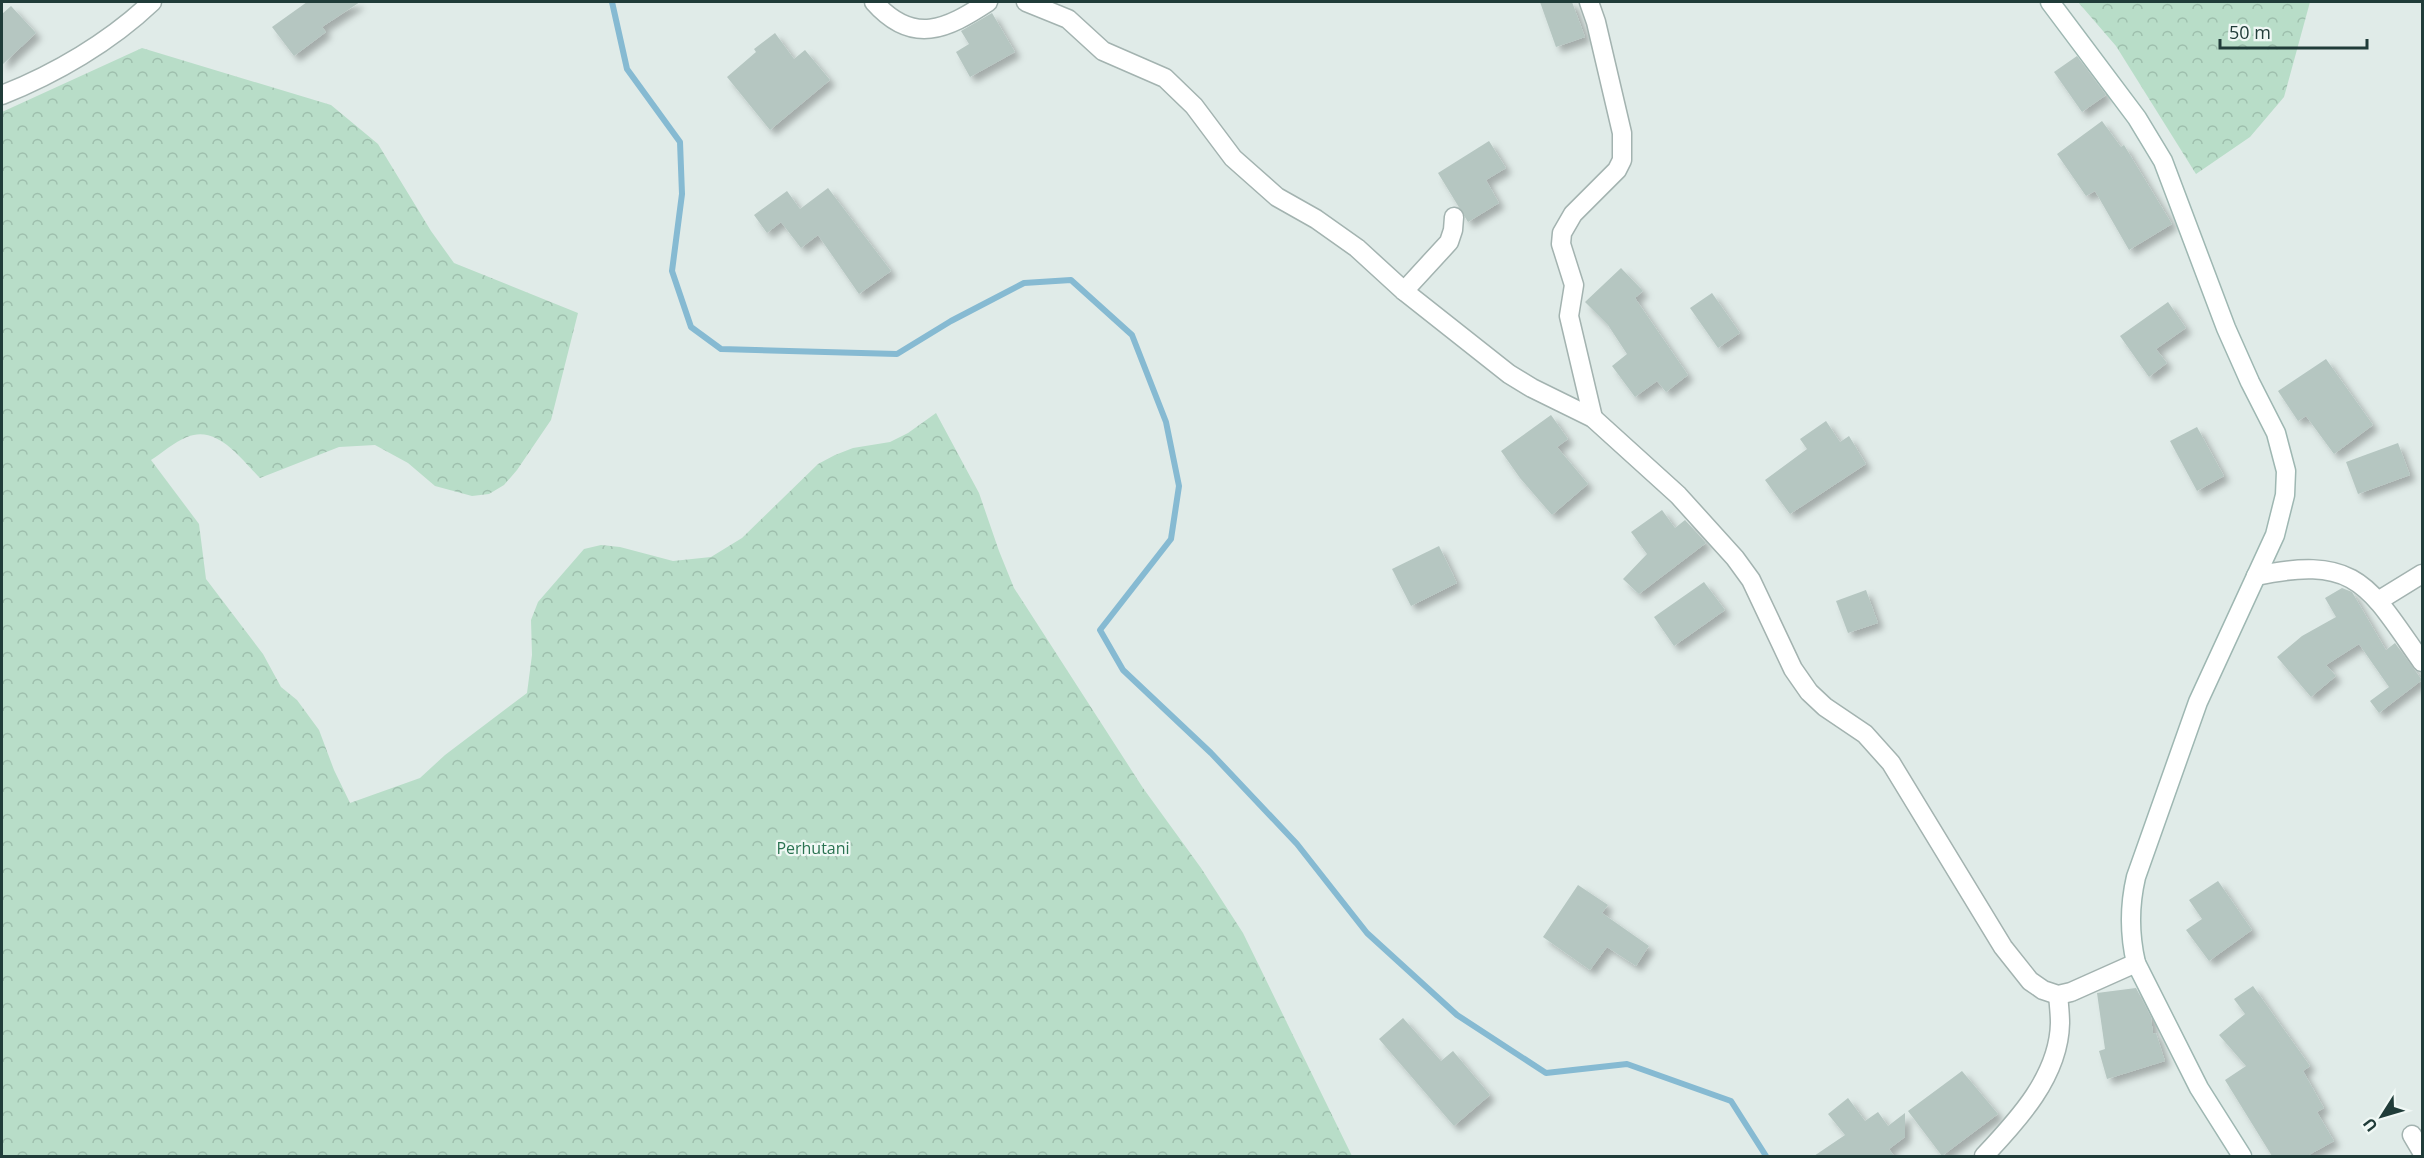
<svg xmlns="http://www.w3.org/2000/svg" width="2424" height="1158" font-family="'Open Sans',sans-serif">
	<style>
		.forest { fill: url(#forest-crowns) }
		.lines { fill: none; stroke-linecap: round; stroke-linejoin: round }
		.stream { stroke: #86bad2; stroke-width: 6 }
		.building { fill: #b5c6c1; filter: url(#shadow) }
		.street-casing { stroke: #a3b3b0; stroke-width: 21 }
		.secondary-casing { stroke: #9eb7b2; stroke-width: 21 }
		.street { stroke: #fff; stroke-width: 18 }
		.secondary { stroke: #fff; stroke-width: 18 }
		.labels { text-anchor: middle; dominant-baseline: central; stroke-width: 4.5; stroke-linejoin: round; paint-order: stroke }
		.park-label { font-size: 16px; fill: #2a7351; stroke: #f0f8f5 }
	</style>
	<defs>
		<pattern id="forest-crowns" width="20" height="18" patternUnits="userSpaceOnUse" patternTransform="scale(1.5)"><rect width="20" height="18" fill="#b8ddc8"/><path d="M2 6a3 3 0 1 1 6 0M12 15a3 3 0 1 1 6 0" fill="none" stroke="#9ebfad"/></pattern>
		<filter id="shadow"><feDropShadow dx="5.5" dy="5.5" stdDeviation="3" flood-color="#0004"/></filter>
	</defs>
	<rect width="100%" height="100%" fill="#e0ebe8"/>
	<g class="forest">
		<path d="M 2078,2 L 2310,2 L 2284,97 L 2250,137 L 2196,174 L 2116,46 Z"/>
		<path d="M 142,48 L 331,105 L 378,144 L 431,231 L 454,263 L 578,313 L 551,420 L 517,470 L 504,485 L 489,494 L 472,496 L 435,486 L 408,463 L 375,445 L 339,447 L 260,478 C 241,459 217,424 187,437 C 174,442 162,453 151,460 L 199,524 L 206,579 L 263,654 L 281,687 L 297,700 L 319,730 L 334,770 L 350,803 L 420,778 L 445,755 L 527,693 L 532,655 L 531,620 L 538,602 L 584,549 L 601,545 L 620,547 L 673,561 L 711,557 L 742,538 L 818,464 L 835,455 L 853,448 L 890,442 L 908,433 L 936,413 L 979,493 L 999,551 L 1014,588 L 1143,788 L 1201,868 L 1243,933 L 1352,1156 L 2,1156 L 2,112 Z"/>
	</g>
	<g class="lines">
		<path class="stream" d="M 612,2 L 627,69 L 680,142 L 682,194 L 672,271 L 691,327 L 721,349 L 897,354 L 951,321 L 1024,283 L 1071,280 L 1132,335 L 1166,422 L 1179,486 L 1171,539 L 1100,630 L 1123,670 L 1211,753 L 1297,844 L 1367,933 L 1457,1015 L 1546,1073 L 1627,1064 L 1731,1101 L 1766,1156"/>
	</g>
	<g class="building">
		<path d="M 307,2 L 360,2 L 322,27 L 326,32 L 294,56 L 272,27 Z"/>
		<path d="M 1540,2 L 1572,2 L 1585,37 L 1556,47 Z"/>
		<path d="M 11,6 L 36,33 L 2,65 L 2,14 Z"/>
		<path d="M 992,13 L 1015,52 L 970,77 L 956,52 L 969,44 L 961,31 Z"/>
		<path d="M 775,33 L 794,59 L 805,50 L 830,80 L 770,130 L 727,77 L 756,52 L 754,49 Z"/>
		<path d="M 2077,56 L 2106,95 L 2082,112 L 2054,72 Z"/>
		<path d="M 2102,121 L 2121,147 L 2124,145 L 2172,224 L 2129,250 L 2095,191 L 2086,196 L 2057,154 Z"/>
		<path d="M 1489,141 L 1506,168 L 1486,180 L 1499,203 L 1468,222 L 1438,173 Z"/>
		<path d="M 828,188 L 891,271 L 859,294 L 818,235 L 801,248 L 781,222 L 767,233 L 754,215 L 787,191 L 800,209 Z"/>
		<path d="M 1621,268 L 1643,291 L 1635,298 L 1688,375 L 1666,392 L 1657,381 L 1635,397 L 1612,366 L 1627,354 L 1608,325 L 1585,302 Z"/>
		<path d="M 1712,293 L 1740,333 L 1718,348 L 1690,308 Z"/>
		<path d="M 2168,302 L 2186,328 L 2156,349 L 2167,363 L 2149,377 L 2120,336 Z"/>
		<path d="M 2326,359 L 2373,425 L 2334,454 L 2306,416 L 2298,421 L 2278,391 Z"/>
		<path d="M 1551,415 L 1568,439 L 1557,447 L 1588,484 L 1552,515 L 1520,478 L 1501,451 Z"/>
		<path d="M 1826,421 L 1840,442 L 1849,436 L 1866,464 L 1790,514 L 1765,480 L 1807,449 L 1800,439 Z"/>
		<path d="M 2197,427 L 2224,476 L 2197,491 L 2170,441 Z"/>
		<path d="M 2398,443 L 2410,475 L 2358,494 L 2346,462 Z"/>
		<path d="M 1662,510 L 1675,528 L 1685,520 L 1706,543 L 1639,594 L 1623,579 L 1647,554 L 1631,532 Z"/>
		<path d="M 1439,546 L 1457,583 L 1411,606 L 1392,569 Z"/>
		<path d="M 1704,582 L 1725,610 L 1674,646 L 1654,617 Z"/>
		<path d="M 2342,588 L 2352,592 L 2386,650 L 2395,643 L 2422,680 L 2379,713 L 2370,701 L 2389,687 L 2359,644 L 2326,665 L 2336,676 L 2311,697 L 2277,657 L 2302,636 L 2336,617 L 2325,598 Z"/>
		<path d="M 1866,590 L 1878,623 L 1848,633 L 1836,601 Z"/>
		<path d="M 2218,881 L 2252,930 L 2209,961 L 2186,930 L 2202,919 L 2189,900 Z"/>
		<path d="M 1578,885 L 1608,905 L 1602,913 L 1649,946 L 1636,966 L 1607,947 L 1590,970 L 1543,937 Z"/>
		<path d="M 2253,986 L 2310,1066 L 2303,1071 L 2324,1108 L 2317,1112 L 2334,1141 L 2307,1156 L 2272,1156 L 2225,1080 L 2246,1066 L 2219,1035 L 2245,1014 L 2234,999 Z"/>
		<path d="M 2136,988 L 2151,1017 L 2153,1034 L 2156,1033 L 2165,1061 L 2107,1079 L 2099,1051 L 2105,1049 L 2097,993 Z"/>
		<path d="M 1403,1018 L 1441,1061 L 1453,1051 L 1490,1095 L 1454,1126 L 1379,1039 Z"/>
		<path d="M 1962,1071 L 1998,1114 L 1942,1156 L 1908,1111 Z"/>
		<path d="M 1848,1098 L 1865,1121 L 1878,1112 L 1888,1126 L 1905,1113 L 1905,1137 L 1889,1149 L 1894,1156 L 1814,1156 L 1845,1135 L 1828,1114 Z"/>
	</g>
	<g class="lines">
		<defs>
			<g id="street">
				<path d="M 874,2 C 913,46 947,29 988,2"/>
				<path d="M 1026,2 L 1068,19 L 1103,51 L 1165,78 L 1194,106 L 1233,158 L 1277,197 L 1316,219 L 1357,248 L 1404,291 L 1509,374 L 1532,388 L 1593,418 L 1678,495 L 1735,558 L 1751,580 L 1793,669 L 1809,692 L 1825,707 L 1865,734 L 1891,763 L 2003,947 L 2030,981 L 2043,990 L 2058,995 L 2071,992 L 2136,963"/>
				<path d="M 1589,2 L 1596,22 L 1622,133 L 1622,160 L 1617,170 L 1573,214 L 1562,233 L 1561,244 L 1574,285 L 1569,316 L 1593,418"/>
				<path d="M 2,95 C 55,74 110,42 152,2"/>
				<path d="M 1404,291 L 1449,242 L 1453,230 L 1454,217"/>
				<path d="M 2256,576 C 2358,554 2369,587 2422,662"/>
				<path d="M 2378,601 L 2422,574"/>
				<path d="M 2412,1135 L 2422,1152"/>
				<path d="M 1984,1156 C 2018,1120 2059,1076 2060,1023 C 2060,1014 2059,1005 2058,995"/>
			</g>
			<path id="secondary" d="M 2050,2 L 2137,118 L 2163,161 L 2226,328 L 2250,382 L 2276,433 L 2286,471 L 2285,495 L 2275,535 L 2198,702 L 2136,877 C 2129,907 2129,933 2136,963 L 2199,1088 L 2242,1156"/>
		</defs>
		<use href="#street" class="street-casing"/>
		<use href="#secondary" class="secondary-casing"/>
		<use href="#street" class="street"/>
		<use href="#secondary" class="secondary"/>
	</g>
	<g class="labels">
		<g class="park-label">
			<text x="813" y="848">Perhutani</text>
		</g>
	</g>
	<rect width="2424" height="1158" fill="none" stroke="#203c39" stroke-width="6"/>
	<g transform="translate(2382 1116) rotate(233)" stroke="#f0f8f5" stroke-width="4.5" paint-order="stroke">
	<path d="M0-4.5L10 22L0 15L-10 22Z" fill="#203c39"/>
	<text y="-9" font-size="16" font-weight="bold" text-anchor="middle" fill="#203c39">U</text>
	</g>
	<path d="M2220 39v9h147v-9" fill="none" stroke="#203c39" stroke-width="3"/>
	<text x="2229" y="39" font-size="18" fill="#203c39" stroke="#f0f8f5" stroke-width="4.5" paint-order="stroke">50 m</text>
</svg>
